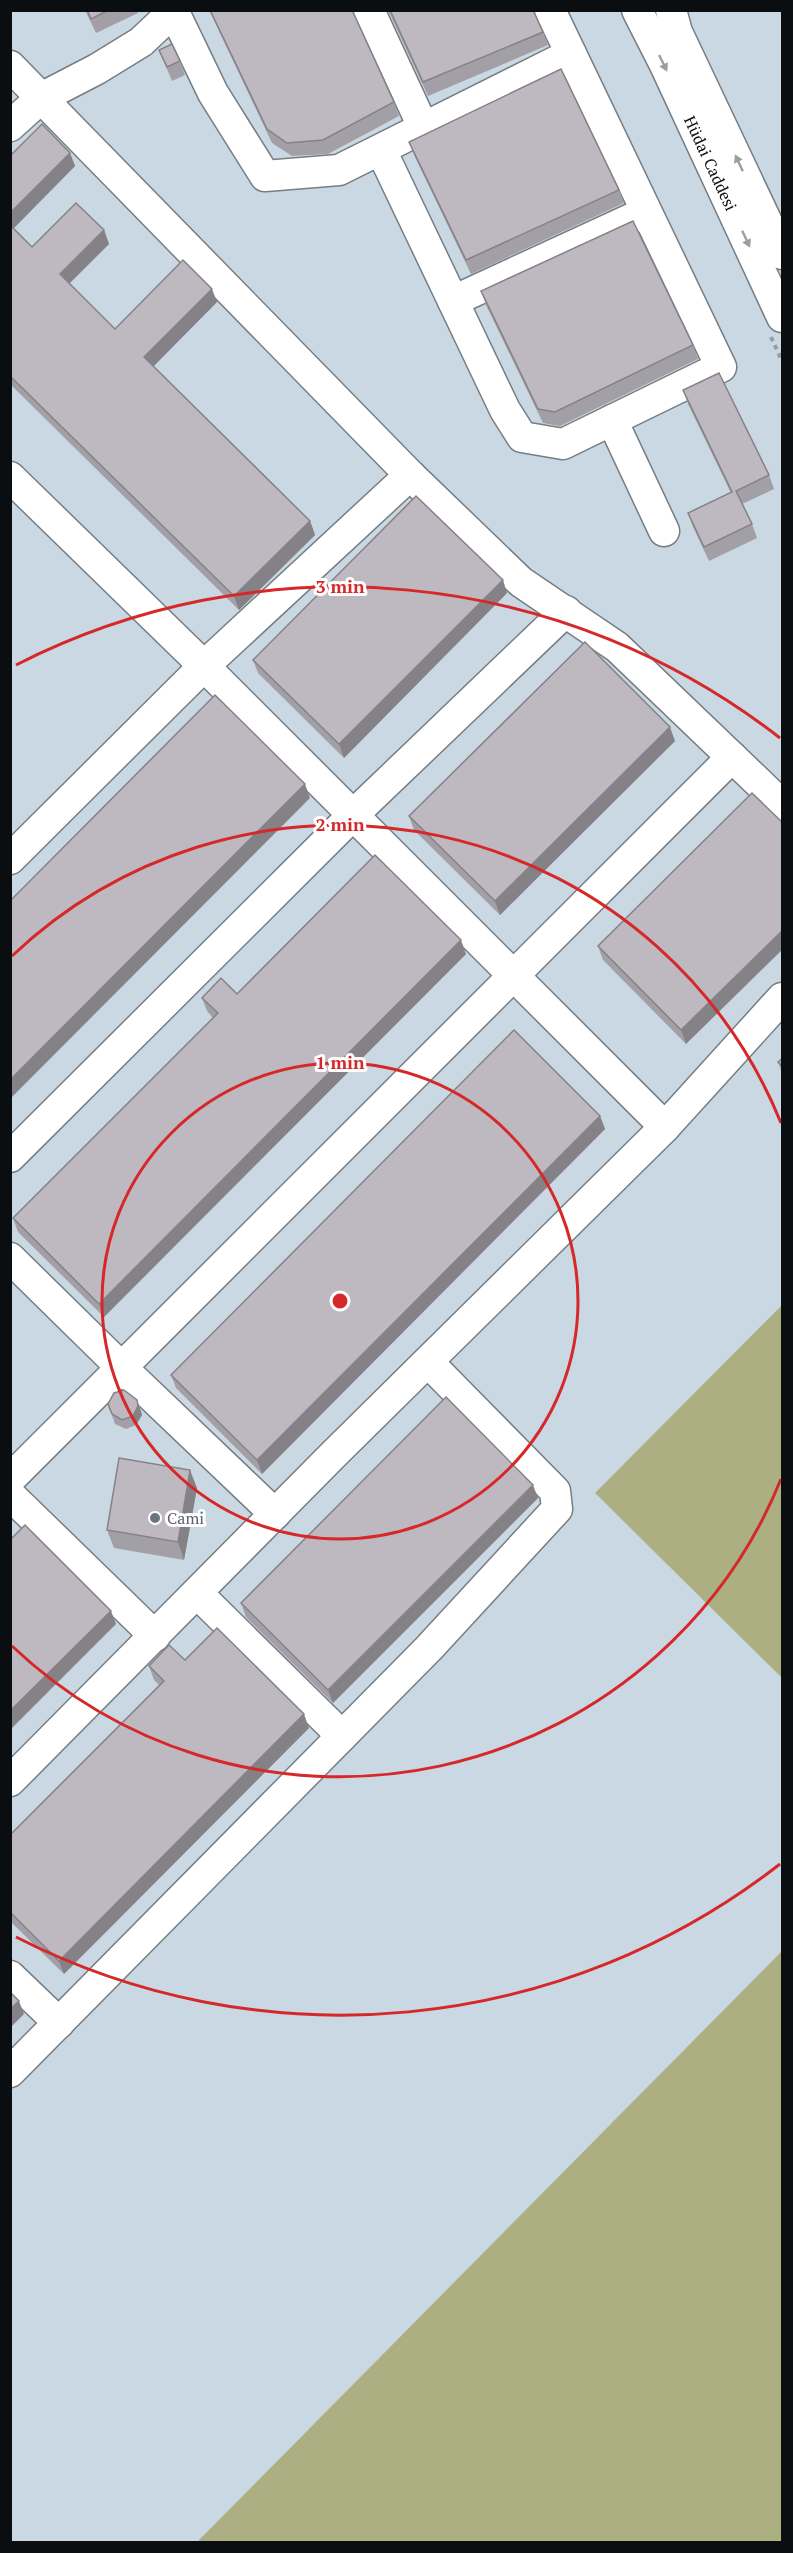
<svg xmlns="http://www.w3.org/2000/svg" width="793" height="2553" font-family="'PT Serif',serif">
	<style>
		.built { fill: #c9d8e3 }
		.forest { fill: #abaf81 }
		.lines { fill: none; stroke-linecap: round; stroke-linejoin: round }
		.minor-casing { stroke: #767e83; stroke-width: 33 }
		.path { stroke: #979ea3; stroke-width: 4; stroke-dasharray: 4.5 4.5; stroke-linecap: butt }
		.minor { stroke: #fff; stroke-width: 30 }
		.wall { fill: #a39fa6 }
		.shaded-wall { fill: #858287 }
		.building { fill: #beb9c1; stroke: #858287; stroke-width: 1.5 }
		.oneway { fill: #9d9f9f }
		.ring { fill: none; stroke: #d62828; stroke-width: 3 }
		.worship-dot { fill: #6b7280; stroke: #fff; stroke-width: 2 }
		.labels { text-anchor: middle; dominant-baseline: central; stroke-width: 6; stroke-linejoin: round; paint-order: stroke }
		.street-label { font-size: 16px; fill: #0b0e10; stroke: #fff }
		.worship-label { font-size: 16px; fill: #5b616d; stroke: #fff; text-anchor: start }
		.centre { fill: #d62828; stroke: #fff; stroke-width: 3 }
		.ring-label { font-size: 18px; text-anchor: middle; font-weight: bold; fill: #d62828; stroke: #fff; stroke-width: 6; stroke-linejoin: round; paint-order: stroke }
	</style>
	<rect width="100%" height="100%" fill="#dde5ec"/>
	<path class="built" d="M 11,11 L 782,11 L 782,1305 L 595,1493 L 782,1678 L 782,1951 L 197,2542 L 11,2542 Z"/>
	<g class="forest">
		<path d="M 782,1305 L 782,1678 L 595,1493 Z"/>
		<path d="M 782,1951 L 782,2542 L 197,2542 Z"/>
	</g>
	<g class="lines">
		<defs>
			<g id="minor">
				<path d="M 173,10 L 213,93 L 265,176 L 339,170 L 571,54"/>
				<path d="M 369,10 L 424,129"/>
				<path id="s1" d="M 637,10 L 665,65 L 782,317"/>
				<path d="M 671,10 L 677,32 L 782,254"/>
				<path d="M 10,66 L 410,475 L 521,582 L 617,647 L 782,805"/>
				<path d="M 10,126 L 41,98 L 97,69 L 141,42 L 175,10"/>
				<path d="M 381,150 L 505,410 L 522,437 L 563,444 L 721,367 L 550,10"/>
				<path d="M 453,301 L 646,212"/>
				<path d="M 612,420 L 664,531"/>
				<path d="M 10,477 L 204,666 L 665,1127"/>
				<path d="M 10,859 L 204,666 L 410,475"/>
				<path d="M 10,1157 L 353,815 L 566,611"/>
				<path d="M 10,1258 L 122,1368 L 275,1514"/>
				<path d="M 10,1479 L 732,757"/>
				<path d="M 10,1495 L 155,1636"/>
				<path d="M 197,1593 L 342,1736"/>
				<path d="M 10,1781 L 332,1456 L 665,1127 L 782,998"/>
				<path d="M 10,1976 L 59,2023"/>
				<path d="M 10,2072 L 429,1648 L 557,1509 L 555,1491 L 428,1362"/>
			</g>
		</defs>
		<use href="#minor" class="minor-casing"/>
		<path class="path" d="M 771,337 L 782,361"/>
		<use href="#minor" class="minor"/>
	</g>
	<g class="wall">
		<path d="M 85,10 L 137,10 L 138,13 L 96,33 Z"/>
		<path d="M 209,10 L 352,10 L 394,102 L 399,116 L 328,154 L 292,156 L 272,143 Z"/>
		<path d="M 388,10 L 533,10 L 543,32 L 548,45 L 428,96 Z"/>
		<path d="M 159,50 L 180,61 L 185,75 L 172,81 Z"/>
		<path d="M 409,142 L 619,190 L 624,203 L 471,274 L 414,155 Z"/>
		<path d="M 70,153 L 75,166 L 14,228 L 32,247 L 104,230 L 109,244 L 69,283 L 115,329 L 217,302 L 153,366 L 310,521 L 315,535 L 239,610 L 10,384 L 10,156 Z"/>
		<path d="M 481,291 L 693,345 L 698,359 L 560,426 L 543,423 L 486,305 Z"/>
		<path d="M 683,390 L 769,475 L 774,489 L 742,504 L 752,524 L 757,538 L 709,561 L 693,527 L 688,513 L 731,493 L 688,404 Z"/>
		<path d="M 507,593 L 344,758 L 258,673 L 253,660 Z"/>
		<path d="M 675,741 L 500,915 L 414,830 L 409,816 Z"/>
		<path d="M 783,823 L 686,1044 L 603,960 L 598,946 Z"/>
		<path d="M 466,954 L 104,1317 L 18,1232 L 13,1218 L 213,1018 L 207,1011 L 202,998 L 237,994 Z"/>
		<path d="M 783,1058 L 783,1075 L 778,1062 Z"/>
		<path d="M 600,1116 L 605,1129 L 262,1474 L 176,1388 L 171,1375 Z"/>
		<path d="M 108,1404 L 141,1410 L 142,1415 L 136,1425 L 126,1429 L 115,1424 Z"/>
		<path d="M 197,1488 L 184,1560 L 114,1548 L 107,1530 Z"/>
		<path d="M 538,1498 L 333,1703 L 246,1617 L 241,1603 Z"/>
		<path d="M 185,1660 L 309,1728 L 64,1974 L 10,1921 L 10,1835 L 159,1685 L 154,1680 L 149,1666 Z"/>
	</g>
	<g class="shaded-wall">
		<path d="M 70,153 L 75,166 L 10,232 L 10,213 Z"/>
		<path d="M 104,230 L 109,244 L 65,288 L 60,274 Z"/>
		<path d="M 212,289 L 217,302 L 149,371 L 144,357 Z"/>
		<path d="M 310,521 L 315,535 L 239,610 L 234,596 Z"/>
		<path d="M 503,580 L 507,593 L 344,758 L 339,744 Z"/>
		<path d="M 670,727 L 675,741 L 500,915 L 495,901 Z"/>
		<path d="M 305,784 L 310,798 L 10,1099 L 10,1080 Z"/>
		<path d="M 783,930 L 783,949 L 686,1044 L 681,1030 Z"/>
		<path d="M 461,940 L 466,954 L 104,1317 L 99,1304 Z"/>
		<path d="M 600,1116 L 605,1129 L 262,1474 L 257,1460 Z"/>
		<path d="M 137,1400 L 142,1415 L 136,1425 L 133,1416 Z"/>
		<path d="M 190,1470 L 197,1488 L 184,1560 L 178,1542 Z"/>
		<path d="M 533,1485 L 538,1498 L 333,1703 L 328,1690 Z"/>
		<path d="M 111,1611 L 116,1624 L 10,1730 L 10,1711 Z"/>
		<path d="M 304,1714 L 309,1728 L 64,1974 L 59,1961 Z"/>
		<path d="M 19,2001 L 24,2014 L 10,2028 L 10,2009 Z"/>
	</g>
	<g class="building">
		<path d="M 87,10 L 109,10 L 91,19 Z"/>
		<path d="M 210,10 L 352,10 L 394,102 L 323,140 L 287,143 L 267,129 Z"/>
		<path d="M 390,10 L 533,10 L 543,32 L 423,82 Z"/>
		<path d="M 172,44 L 180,61 L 167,67 L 159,50 Z"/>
		<path d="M 561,69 L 619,190 L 466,260 L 409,142 Z"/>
		<path d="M 42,124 L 70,153 L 10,213 L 10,156 Z"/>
		<path d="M 76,203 L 104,230 L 60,274 L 115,329 L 183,260 L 212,289 L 144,357 L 310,521 L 234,596 L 10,376 L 10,225 L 32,247 Z"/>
		<path d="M 633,221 L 693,345 L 555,412 L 538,409 L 481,291 Z"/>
		<path d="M 719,373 L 769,475 L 736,491 L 752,524 L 704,547 L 688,513 L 732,492 L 683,390 Z"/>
		<path d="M 416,496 L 503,580 L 339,744 L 253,660 Z"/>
		<path d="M 585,642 L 670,727 L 495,901 L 409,816 Z"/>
		<path d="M 215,695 L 305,784 L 10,1080 L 10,901 Z"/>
		<path d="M 752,793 L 783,823 L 783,930 L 681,1030 L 598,946 Z"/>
		<path d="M 375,855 L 461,940 L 99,1304 L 13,1218 L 218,1013 L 202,998 L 221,978 L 237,994 Z"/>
		<path d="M 514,1030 L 600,1116 L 257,1460 L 171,1375 Z"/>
		<path d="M 783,1058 L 783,1067 L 778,1062 Z"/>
		<path d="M 124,1390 L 137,1400 L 138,1406 L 133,1416 L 122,1420 L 112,1414 L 108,1404 L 114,1393 Z"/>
		<path d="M 446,1397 L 533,1485 L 328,1690 L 241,1603 Z"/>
		<path d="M 119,1458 L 190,1470 L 178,1542 L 107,1530 Z"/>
		<path d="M 25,1525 L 111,1611 L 10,1711 L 10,1540 Z"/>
		<path d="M 217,1628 L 304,1714 L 59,1961 L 10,1912 L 10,1835 L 164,1681 L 149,1666 L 169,1645 L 185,1660 Z"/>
		<path d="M 10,1992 L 19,2001 L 10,2009 Z"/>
	</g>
	<defs><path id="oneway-solid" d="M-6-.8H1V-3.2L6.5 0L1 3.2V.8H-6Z" transform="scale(1.5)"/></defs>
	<g class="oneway">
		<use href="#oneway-solid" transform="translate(663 63) rotate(64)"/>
		<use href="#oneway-solid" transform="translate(739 163) rotate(-115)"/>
		<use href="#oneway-solid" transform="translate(746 239) rotate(65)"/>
	</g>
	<g class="ring">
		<circle cx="340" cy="1301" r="238"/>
		<path d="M781 1479A476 476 0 0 1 12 1646M12 956A476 476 0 0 1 781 1123"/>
		<path d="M780 1864A714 714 0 0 1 16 1937M16 665A714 714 0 0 1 780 738"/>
	</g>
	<circle class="worship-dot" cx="155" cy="1518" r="6"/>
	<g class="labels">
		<g class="street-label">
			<text stroke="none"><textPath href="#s1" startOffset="170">Hüdai Caddesi</textPath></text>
		</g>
		<g class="worship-label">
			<text x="167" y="1518">Cami</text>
		</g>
	</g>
	<circle cx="340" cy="1301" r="9" class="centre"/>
	<g class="ring-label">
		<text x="340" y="593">3 min</text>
		<text x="340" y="831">2 min</text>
		<text x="340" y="1069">1 min</text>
	</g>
	<rect width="793" height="2553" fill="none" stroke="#0b0e10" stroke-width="24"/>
</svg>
